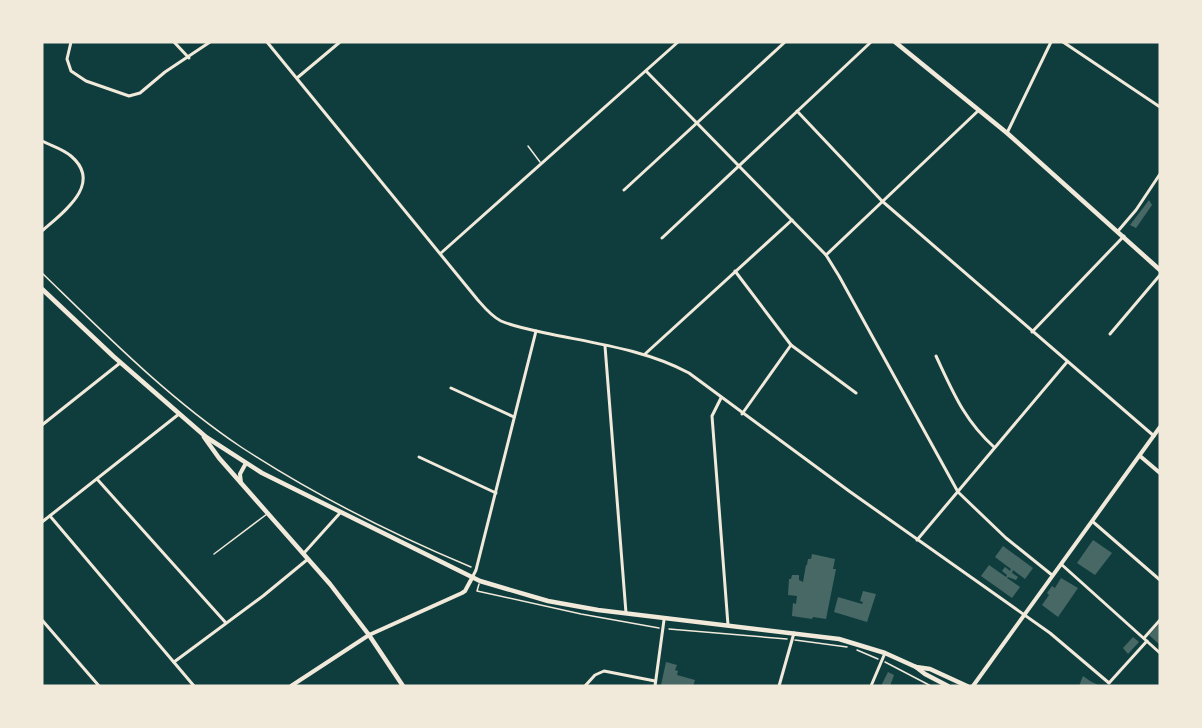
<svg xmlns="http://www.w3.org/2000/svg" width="1202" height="728" font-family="Overpass,sans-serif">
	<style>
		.building { fill: #486865 }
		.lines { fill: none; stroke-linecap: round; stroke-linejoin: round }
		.path { stroke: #f1e9da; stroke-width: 1.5 }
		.service { stroke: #f1e9da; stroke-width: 1.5 }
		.minor { stroke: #f1e9da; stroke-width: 3 }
		.tertiary { stroke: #f1e9da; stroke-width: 4 }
		.secondary { stroke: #f1e9da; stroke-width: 4.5 }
		.primary { stroke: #f1e9da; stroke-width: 4.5 }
	</style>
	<rect width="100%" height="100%" fill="#0f3d3e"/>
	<g class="building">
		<path d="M 1149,200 L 1152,205 L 1136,228 L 1130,225 Z"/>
		<path d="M 1093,540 L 1112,553 L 1095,575 L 1077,563 Z"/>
		<path d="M 1003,546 L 1033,568 L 1025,579 L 1013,570 L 1012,573 L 1018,577 L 1016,580 L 1008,577 L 1007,578 L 1020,587 L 1012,598 L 981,576 L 989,565 L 1006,577 L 1007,575 L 1002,571 L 1005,567 L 1010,571 L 1011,569 L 995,557 Z"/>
		<path d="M 812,554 L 835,559 L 833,569 L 836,569 L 826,619 L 813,617 L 812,619 L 792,616 L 793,603 L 796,604 L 797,596 L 788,595 L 789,579 L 791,579 L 792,575 L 799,575 L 799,580 L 803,582 L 806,565 L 807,565 L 808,559 L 811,559 Z"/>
		<path d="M 1061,578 L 1078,588 L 1058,617 L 1042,605 L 1049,595 L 1047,593 L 1052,586 L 1055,588 Z"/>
		<path d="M 863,591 L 876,594 L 867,622 L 834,612 L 838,597 L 862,604 L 863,602 L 860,601 Z"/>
		<path d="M 1160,623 L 1160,645 L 1149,635 Z"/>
		<path d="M 1133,637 L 1139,642 L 1128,654 L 1123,648 Z"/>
		<path d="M 666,662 L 677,665 L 675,670 L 678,671 L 677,675 L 695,680 L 693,686 L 661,685 Z"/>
		<path d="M 888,672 L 894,675 L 890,686 L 881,686 Z"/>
		<path d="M 1083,676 L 1090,681 L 1100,686 L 1079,686 Z"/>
	</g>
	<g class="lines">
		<g class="path">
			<path d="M 42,273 C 105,334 168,398 241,447 C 313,494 392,534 471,567"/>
			<path d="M 479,584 L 477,591 L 581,614 L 659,628"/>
			<path d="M 669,629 L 787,639"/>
			<path d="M 795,640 L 847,647"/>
			<path d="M 857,650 L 878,659"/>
			<path d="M 885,662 L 931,686"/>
		</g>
		<g class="service">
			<path d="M 528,146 L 540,162"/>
			<path d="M 214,554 L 267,514"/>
		</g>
		<g class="minor">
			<path d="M 71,42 L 67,59 L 71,71 L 86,81 L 129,96 L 140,93 L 165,72 L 210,42"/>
			<path d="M 174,42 L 189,58"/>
			<path d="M 267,42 L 477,299 C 484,307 491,316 501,321 C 517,328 538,331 555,335 C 600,344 648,351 689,373 L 849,491 L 1050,633 L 1109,683 L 1147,641"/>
			<path d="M 1063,42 L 1160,107"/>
			<path d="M 646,71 L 826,255 L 839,276 L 958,492 L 1006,538 L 1052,575"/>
			<path d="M 297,78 L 340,42"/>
			<path d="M 797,111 L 882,201 L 1154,436"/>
			<path d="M 1007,133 L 1051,42"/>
			<path d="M 42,141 C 52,146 63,149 71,156 C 104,184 62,213 42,231"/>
			<path d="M 624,190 L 785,42"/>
			<path d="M 1118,231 L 1136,210 L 1160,174"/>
			<path d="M 662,238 L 871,42"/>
			<path d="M 441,253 L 678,42"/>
			<path d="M 826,255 L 979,110"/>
			<path d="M 735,271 L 791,345 L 856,393"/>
			<path d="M 1032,332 L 1124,236"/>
			<path d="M 1110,334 L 1160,275"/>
			<path d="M 605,346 L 626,613"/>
			<path d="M 645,354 L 792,220"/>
			<path d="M 936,356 C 953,392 964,420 994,447"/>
			<path d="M 451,388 L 514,417"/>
			<path d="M 721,398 L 712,416 L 728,625"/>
			<path d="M 742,414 L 791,345"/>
			<path d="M 42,425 L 120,363"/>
			<path d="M 419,457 L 496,493"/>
			<path d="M 97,479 L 226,623"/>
			<path d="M 50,516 L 194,686"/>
			<path d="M 1092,521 L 1160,580"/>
			<path d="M 42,522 L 179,414"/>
			<path d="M 917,540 L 1067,362"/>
			<path d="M 304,553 L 340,513"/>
			<path d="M 1061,564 L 1160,653"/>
			<path d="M 472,578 L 476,570 L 536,331"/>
			<path d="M 42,620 L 99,686"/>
			<path d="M 1144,638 L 1160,620"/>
			<path d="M 174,662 L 263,596 L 308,559"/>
			<path d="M 585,686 L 595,675 L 604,671 L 655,681"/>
			<path d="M 655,686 L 664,620"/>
			<path d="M 779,686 L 794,633"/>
			<path d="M 871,686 L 885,653"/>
		</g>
		<g class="tertiary">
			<path d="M 1140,456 L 1160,473"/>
			<path d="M 241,483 L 240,474 L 246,463"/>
			<path d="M 291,686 L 369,635 L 462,593 L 465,591 L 472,578"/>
			<path d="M 973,686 L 1160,427"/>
		</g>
		<g class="secondary">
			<path d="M 42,289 L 113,356 L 206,437 L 262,473 L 480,581 L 548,601 L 598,610 L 839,639 L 885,653 L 916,667 L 930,669 L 967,686"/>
			<path d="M 204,437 L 219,458 L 330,584 L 369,635 L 403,686"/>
			<path d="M 916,667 L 925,674 L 948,686"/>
		</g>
		<path class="primary" d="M 895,42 L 1007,133 L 1160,270"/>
	</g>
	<rect width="1202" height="728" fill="none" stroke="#f1e9da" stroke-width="87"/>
</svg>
